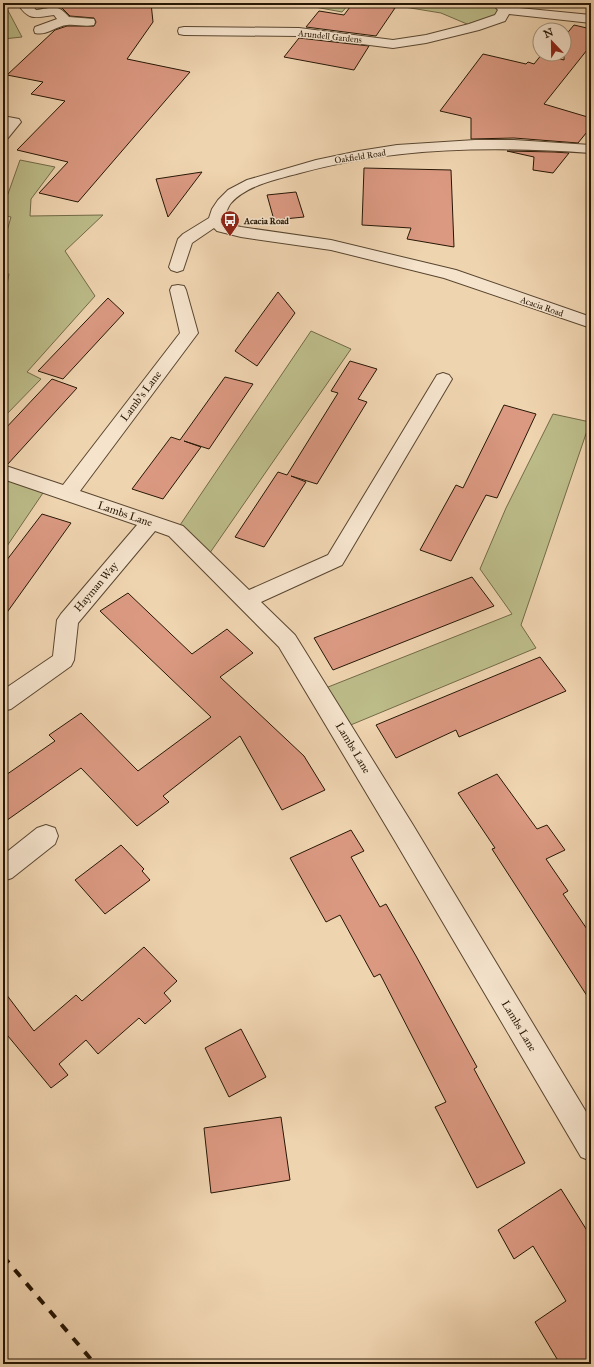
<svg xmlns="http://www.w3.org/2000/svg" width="594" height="1367" font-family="'IM FELL Great Primer',serif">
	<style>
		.green { fill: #bcbc89; stroke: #726a47 }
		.building { fill: #db9982; stroke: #271705 }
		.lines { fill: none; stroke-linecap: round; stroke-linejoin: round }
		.minor-casing { stroke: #594630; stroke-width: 2 }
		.minor { fill: #f5e3cc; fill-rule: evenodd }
		.rail { stroke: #271705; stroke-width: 4; stroke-dasharray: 9 9; stroke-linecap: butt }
		.labels { text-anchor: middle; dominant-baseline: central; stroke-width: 3; stroke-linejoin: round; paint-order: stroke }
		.far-street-label { font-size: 9px; fill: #271705; stroke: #f5e3cc }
		.far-poi-label { font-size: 9px; font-weight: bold; fill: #271705; stroke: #f5e3cc; text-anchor: start }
		.street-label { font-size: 11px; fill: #271705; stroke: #f5e3cc }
	</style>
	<rect width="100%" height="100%" fill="#efd4b0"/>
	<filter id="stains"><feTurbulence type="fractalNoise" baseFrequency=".005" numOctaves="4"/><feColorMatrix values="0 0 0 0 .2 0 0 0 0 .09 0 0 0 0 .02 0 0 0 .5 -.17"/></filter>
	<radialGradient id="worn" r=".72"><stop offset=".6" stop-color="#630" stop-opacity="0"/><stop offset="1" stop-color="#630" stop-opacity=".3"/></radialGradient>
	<g class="green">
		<path d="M 3,3 L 4,3 L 22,37 L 3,39 Z"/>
		<path d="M 293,3 L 350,3 L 342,12 Z"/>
		<path d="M 380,3 L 497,3 L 500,18 L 474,27 L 441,13 Z"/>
		<path d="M 20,160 L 55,167 L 31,199 L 30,216 L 103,215 L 65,251 L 95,296 L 27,372 L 41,379 L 3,418 L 3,304 L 9,274 L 3,274 L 3,245 L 11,217 L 3,215 L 3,208 Z"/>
		<path d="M 311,331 L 351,349 L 205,560 L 176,531 Z"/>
		<path d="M 553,414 L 590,422 L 521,625 L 536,648 L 341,729 L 318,691 L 512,614 L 480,569 L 506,508 Z"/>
		<path d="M 3,472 L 47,487 L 3,552 Z"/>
	</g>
	<g class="building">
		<path d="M 49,3 L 151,3 L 153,22 L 127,59 L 190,72 L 78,202 L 39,193 L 68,162 L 17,150 L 65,101 L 31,94 L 43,82 L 7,75 L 55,30 L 67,26 L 94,26 L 96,22 L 94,18 L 70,16 L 62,8 L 51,6 Z"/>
		<path d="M 353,3 L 365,3 L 395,8 L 376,36 L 306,27 L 319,11 L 344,15 Z"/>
		<path d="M 574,25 L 591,29 L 591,45 L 544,104 L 591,118 L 591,127 L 578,143 L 514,138 L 471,139 L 471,118 L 440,111 L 483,54 L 526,64 L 528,62 L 534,64 L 542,54 L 564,60 L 564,37 Z"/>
		<path d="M 299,38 L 369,46 L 354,70 L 284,57 Z"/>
		<path d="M 507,151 L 554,152 L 569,153 L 553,173 L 533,170 L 534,157 Z"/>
		<path d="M 364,168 L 451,170 L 454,247 L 407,239 L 411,228 L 362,225 Z"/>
		<path d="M 202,172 L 168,217 L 156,179 Z"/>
		<path d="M 296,192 L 304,217 L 274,220 L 267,195 Z"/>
		<path d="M 278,292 L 295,313 L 257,366 L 235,351 Z"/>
		<path d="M 108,298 L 124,313 L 63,379 L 38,371 Z"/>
		<path d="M 350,361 L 377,369 L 358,399 L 367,402 L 317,484 L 291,476 L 306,482 L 264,547 L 235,537 L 278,472 L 287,475 L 338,393 L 331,391 Z"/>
		<path d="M 225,377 L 253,384 L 209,449 L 184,441 L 201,447 L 163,499 L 132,489 L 171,437 L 180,440 Z"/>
		<path d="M 52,379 L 77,388 L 7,465 L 3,464 L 3,431 Z"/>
		<path d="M 504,405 L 536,414 L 497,498 L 486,495 L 451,561 L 420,550 L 456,485 L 463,488 Z"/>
		<path d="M 42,514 L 71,523 L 3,618 L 3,565 Z"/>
		<path d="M 472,577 L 494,606 L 333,670 L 314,638 Z"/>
		<path d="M 128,593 L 192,654 L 227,629 L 253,653 L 220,677 L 304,756 L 325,790 L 282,810 L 240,736 L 163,796 L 169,802 L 137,826 L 81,768 L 3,823 L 3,777 L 55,741 L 49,735 L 81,713 L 138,771 L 211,717 L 100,611 Z"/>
		<path d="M 540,657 L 566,691 L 459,737 L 456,730 L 396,758 L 376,725 Z"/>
		<path d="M 497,774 L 537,829 L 547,825 L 565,850 L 546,859 L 568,891 L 563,894 L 591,935 L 591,1002 L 492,849 L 495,848 L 458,793 Z"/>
		<path d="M 351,830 L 364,851 L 351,857 L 380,907 L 386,904 L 416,956 L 477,1067 L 474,1069 L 525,1163 L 477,1188 L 435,1107 L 446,1102 L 380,974 L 374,977 L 340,915 L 326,922 L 290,858 Z"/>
		<path d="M 121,845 L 144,869 L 142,871 L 150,880 L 105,914 L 75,880 Z"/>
		<path d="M 144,947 L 177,981 L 164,993 L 171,1001 L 145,1024 L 139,1018 L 98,1054 L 86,1040 L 59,1064 L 68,1075 L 51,1088 L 3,1030 L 3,990 L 34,1031 L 76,995 L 82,1001 Z"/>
		<path d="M 241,1029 L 266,1077 L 229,1097 L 205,1048 Z"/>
		<path d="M 281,1117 L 290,1180 L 211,1193 L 204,1128 Z"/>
		<path d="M 561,1189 L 591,1237 L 591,1364 L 560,1364 L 535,1322 L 566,1301 L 533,1246 L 514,1259 L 498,1230 Z"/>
	</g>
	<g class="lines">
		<defs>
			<g id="minor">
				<path d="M 17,3 L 30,3 L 36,10 C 53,8 57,3 69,17 L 94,19 L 95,22 L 94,25 C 85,27 76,24 67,25 C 56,26 47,36 35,33 L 34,30 L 35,27 L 57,19 L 54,15 C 34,18 29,21 17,3 Z"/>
				<path d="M 492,3 L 507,3 L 509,7 L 591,15 L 591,23 L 509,14 L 505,21 L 479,30 L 426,43 L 393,48 L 299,36 L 184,35 L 179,34 L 178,31 L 179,28 L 184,27 L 299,28 L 393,40 L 426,35 L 469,24 L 495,15 L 498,10 Z"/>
				<path d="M 3,116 L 19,119 L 21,122 L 8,138 L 3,139 L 4,124 L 3,124 Z"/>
				<path d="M 475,140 L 514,140 L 591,145 L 591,153 C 493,146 396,147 300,173 C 278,179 247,185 231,203 C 227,208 226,214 224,219 L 228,224 L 241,227 L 331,240 L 410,259 L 456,270 L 591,317 L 591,328 L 444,278 L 331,250 L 241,237 L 217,231 L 214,228 L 192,243 L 183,270 L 177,272 L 171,270 L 169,267 L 178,239 L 183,234 L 209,218 L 212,209 L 218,200 L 228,190 L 247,180 L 316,160 L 359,151 L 397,145 Z"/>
				<path d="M 178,285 L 184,286 L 186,290 L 198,333 L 80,491 L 183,526 L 249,590 L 328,555 L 437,375 L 443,373 L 449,375 L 452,379 L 342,565 L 261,602 L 295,635 L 413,825 L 591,1120 L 591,1161 L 581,1157 L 395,841 L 279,647 L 169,536 L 155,531 L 78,623 L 74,660 L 71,666 L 11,709 L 3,711 L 3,690 L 53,656 L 57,620 L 61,614 L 137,525 L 3,479 L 3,465 L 63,485 L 180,333 L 170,290 L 172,286 Z"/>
				<path d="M 46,825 L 55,828 L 58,836 L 55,844 L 12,878 L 3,881 L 3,855 L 37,828 Z"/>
			</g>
		</defs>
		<use href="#minor" class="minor-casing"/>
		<use href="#minor" class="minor"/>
		<path class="rail" d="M 3,1256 L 95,1364"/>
	</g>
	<defs>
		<symbol id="bus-pin" viewBox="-11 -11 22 30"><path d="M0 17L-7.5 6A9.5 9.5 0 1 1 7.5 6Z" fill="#8f2418" stroke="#f5e3cc"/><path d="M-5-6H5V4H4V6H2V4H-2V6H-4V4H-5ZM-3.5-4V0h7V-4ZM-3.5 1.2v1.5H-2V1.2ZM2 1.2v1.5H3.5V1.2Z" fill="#fff"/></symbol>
	</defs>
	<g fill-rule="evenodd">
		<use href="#bus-pin" x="219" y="209" width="22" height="30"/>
	</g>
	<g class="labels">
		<g class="far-street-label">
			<text transform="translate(330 36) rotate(6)">Arundell Gardens</text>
			<text transform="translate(360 156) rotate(-9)">Oakfield Road</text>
			<text transform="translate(542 306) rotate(19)">Acacia Road</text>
		</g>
		<g class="far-poi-label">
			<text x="244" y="220">Acacia Road</text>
		</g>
		<g class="street-label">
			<text transform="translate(141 396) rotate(-53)">Lamb's Lane</text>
			<text transform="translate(125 514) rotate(19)">Lambs Lane</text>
			<text transform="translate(96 587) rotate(-50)">Hayman Way</text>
			<text transform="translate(353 748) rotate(59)">Lambs Lane</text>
			<text transform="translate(519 1026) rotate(59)">Lambs Lane</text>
		</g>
	</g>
	<rect width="594" height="1367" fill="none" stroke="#efd4b0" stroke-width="16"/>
	<rect x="4" y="4" width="586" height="1359" fill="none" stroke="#271705" stroke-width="2"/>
	<rect x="8" y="8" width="578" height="1351" fill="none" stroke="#271705"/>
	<g transform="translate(552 42) rotate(338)"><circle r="19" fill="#f5e3cc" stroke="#a3917c"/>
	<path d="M0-3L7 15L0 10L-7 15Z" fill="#8f2418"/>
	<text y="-6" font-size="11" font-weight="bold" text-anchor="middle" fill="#271705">N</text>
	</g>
	<rect width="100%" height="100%" filter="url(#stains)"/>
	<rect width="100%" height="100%" fill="url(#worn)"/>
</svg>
